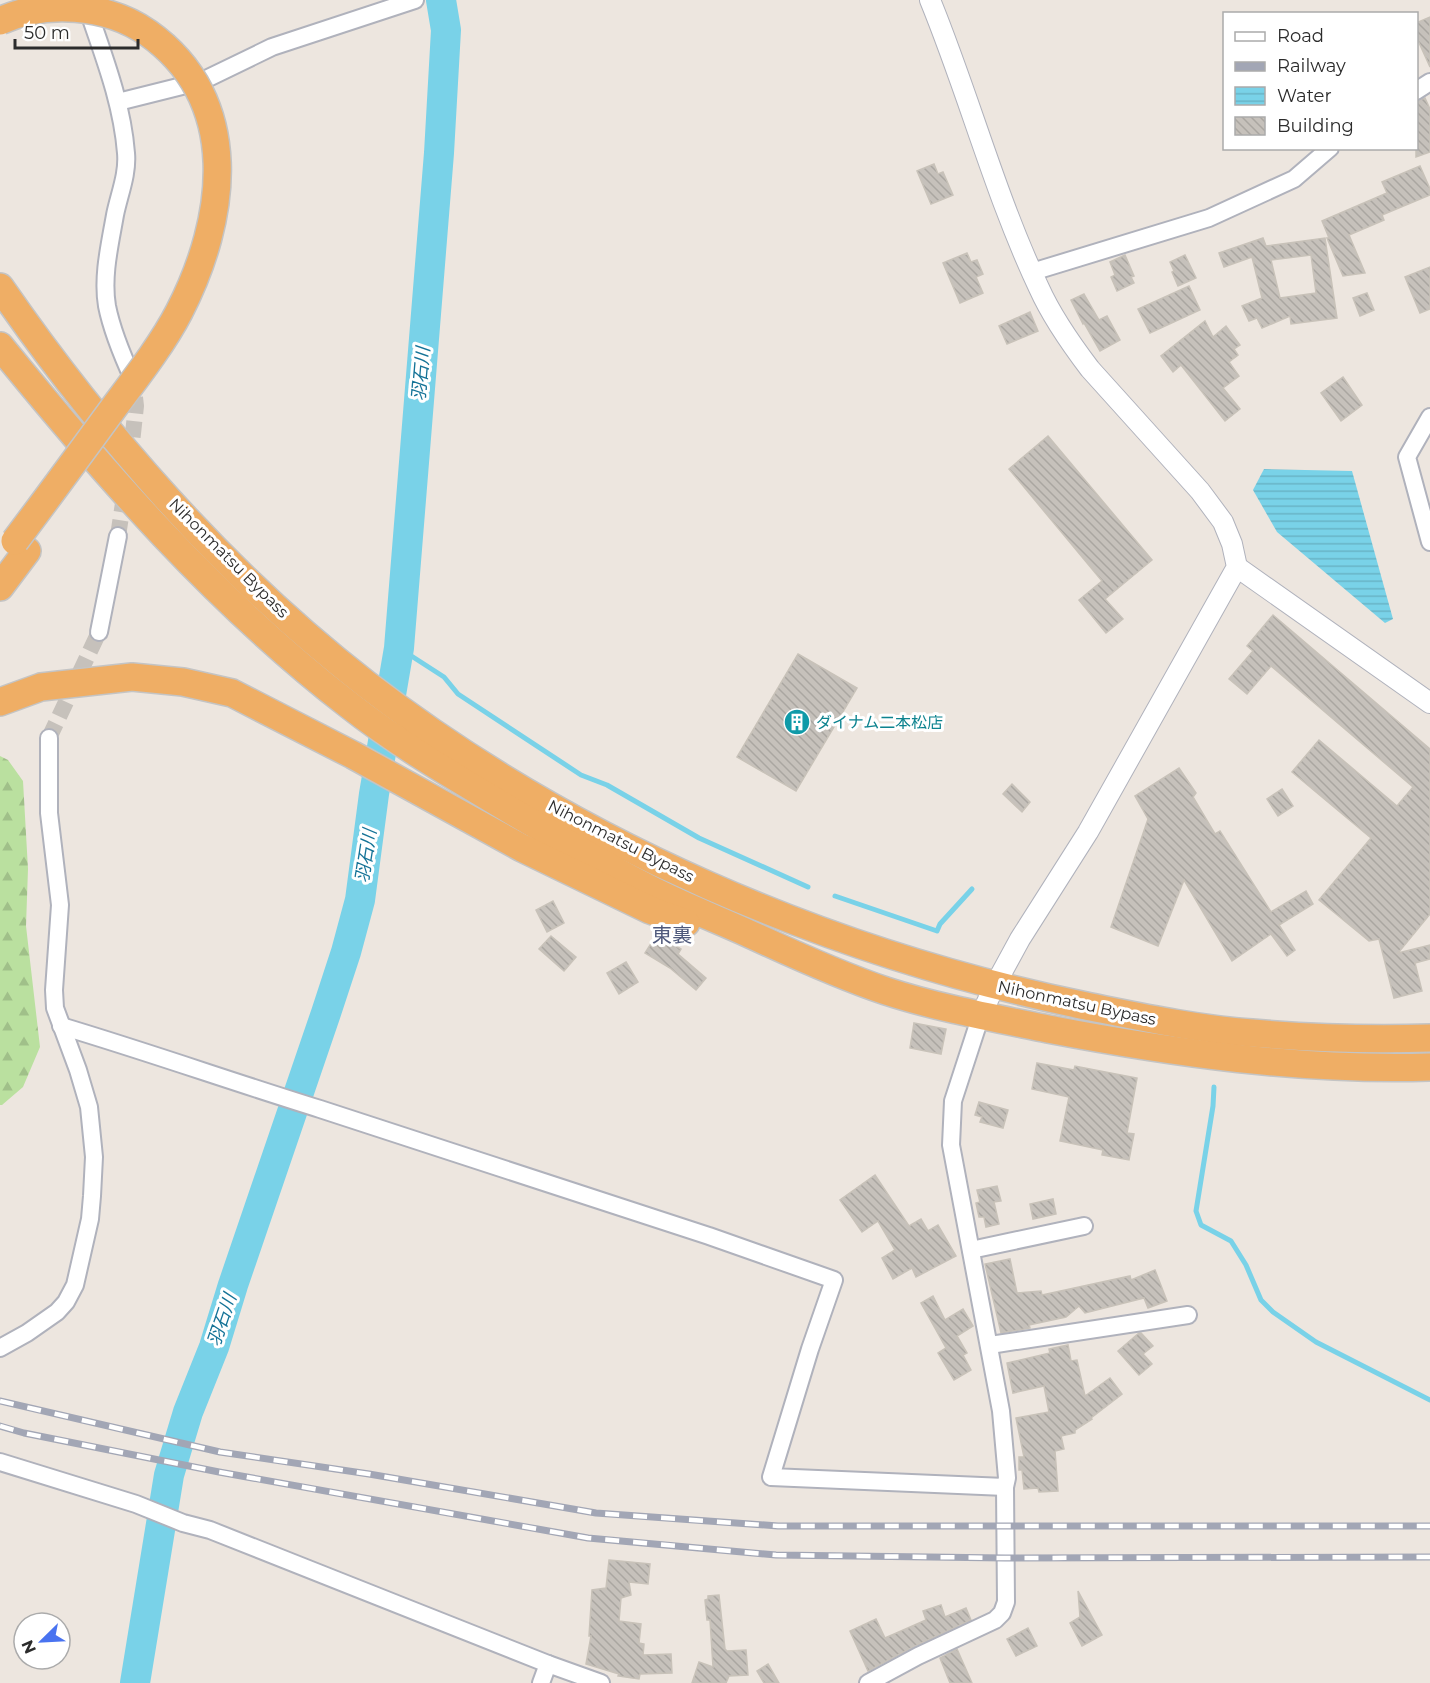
<svg xmlns="http://www.w3.org/2000/svg" width="1430" height="1683" font-family="Montserrat,'Noto Sans JP',sans-serif">
	<style>
		.forest { fill: url(#forest-firs) }
		.water { fill: url(#water-rules) }
		.lines { fill: none; stroke-linecap: round; stroke-linejoin: round }
		.stream { stroke: #79d2e8; stroke-width: 5 }
		.river { stroke: #79d2e8; stroke-width: 30 }
		.building { fill: url(#building-back-hatch); stroke: #c8c2b9; stroke-width: 1.5; fill-rule: evenodd }
		.minor-tunnel { stroke: #c6c1bb; stroke-width: 16; stroke-dasharray: 16 8; stroke-linecap: butt }
		.minor-casing { stroke: #b0b2bc; stroke-width: 20 }
		.tertiary-casing { stroke: #b0b2bc; stroke-width: 22 }
		.trunk-casing { stroke: #c4c4c4; stroke-width: 30 }
		.minor { stroke: #fff; stroke-width: 16 }
		.tertiary { stroke: #fff; stroke-width: 20 }
		.trunk { stroke: #efae65; stroke-width: 27 }
		.rail-casing { stroke: #a2a6b5; stroke-width: 7 }
		.rail { stroke: #fff; stroke-width: 4.5; stroke-dasharray: 14; stroke-linecap: butt }
		.trunk-bridge-casing { stroke: #c4c4c4; stroke-width: 30; stroke-linecap: butt }
		.trunk-bridge { stroke: #efae65; stroke-width: 27 }
		.labels { text-anchor: middle; dominant-baseline: central; stroke-width: 6; stroke-linejoin: round; paint-order: stroke }
		.street-label { font-size: 16px; fill: #2c2c2c; stroke: #fff }
		.culture-label { font-size: 16px; fill: #0d838f; stroke: #fff; text-anchor: start }
		.water-label { font-size: 18px; font-style: italic; fill: #157397; stroke: #fff }
		.quarter-label { font-size: 20px; fill: #4f597b; stroke: #fff }
	</style>
	<defs>
		<pattern id="forest-firs" width="22" height="20" patternUnits="userSpaceOnUse" patternTransform="scale(1.5)"><rect width="22" height="20" fill="#bae09f"/><path d="M5 1l3.5 6h-7zM16 11l3.5 6h-7z" fill="#a0c089"/></pattern>
		<pattern id="water-rules" width="6" height="5" patternUnits="userSpaceOnUse" patternTransform="scale(1.5)"><rect width="6" height="5" fill="#79d2e8"/><path d="M0 2.5h6" fill="none" stroke="#69b4c7"/></pattern>
		<pattern id="building-back-hatch" width="6" height="6" patternUnits="userSpaceOnUse" patternTransform="scale(1.5)"><rect width="6" height="6" fill="#c6c1bb"/><path d="M-1 5l2 2M0 0l6 6M5-1l2 2" fill="none" stroke="#aaa6a1"/></pattern>
	</defs>
	<rect width="100%" height="100%" fill="#ede6df"/>
	<path class="forest" d="M 0,756 L 8,760 L 23,781 L 28,869 L 26,926 L 40,1047 L 23,1087 L 2,1105 L 0,1105 Z"/>
	<path class="water" d="M 1264,469 L 1352,471 L 1393,619 L 1385,623 L 1277,532 L 1253,490 Z"/>
	<g class="lines">
		<g class="stream">
			<path d="M 399,648 L 444,677 L 458,694 L 581,775 L 607,785 L 699,838 L 808,887"/>
			<path d="M 835,896 L 937,931 L 940,924 L 972,889"/>
			<path d="M 1214,1087 L 1213,1106 L 1196,1211 L 1201,1225 L 1231,1241 L 1246,1265 L 1261,1300 L 1273,1312 L 1316,1342 L 1430,1400"/>
		</g>
		<path class="river" d="M 135,1683 L 169,1475 L 188,1412 L 214,1347 L 233,1285 L 326,1013 L 346,952 L 360,900 L 374,794 L 399,648 L 439,153 L 446,30 L 441,0"/>
	</g>
	<g class="building">
		<path d="M 1430,17 L 1430,67 L 1416,36 L 1416,23 Z"/>
		<path d="M 1425,98 L 1430,109 L 1430,152 L 1416,157 L 1416,101 Z"/>
		<path d="M 934,164 L 938,174 L 943,172 L 953,195 L 931,204 L 917,171 Z"/>
		<path d="M 1420,166 L 1430,189 L 1430,195 L 1382,215 L 1384,220 L 1349,235 L 1365,273 L 1343,276 L 1327,238 L 1329,238 L 1322,221 L 1387,193 L 1382,182 Z"/>
		<path d="M 1263,238 L 1266,246 L 1325,238 L 1337,318 L 1291,324 L 1290,316 L 1262,328 L 1257,318 L 1249,321 L 1242,306 L 1262,298 L 1252,257 L 1224,267 L 1219,253 ZM 1311,255 L 1316,293 L 1280,298 L 1271,260 Z"/>
		<path d="M 967,253 L 971,262 L 977,260 L 983,274 L 976,277 L 983,293 L 960,303 L 943,263 Z"/>
		<path d="M 1125,255 L 1134,276 L 1131,277 L 1134,283 L 1117,291 L 1111,277 L 1115,275 L 1110,262 Z"/>
		<path d="M 1185,255 L 1196,278 L 1178,286 L 1172,272 L 1174,271 L 1170,262 Z"/>
		<path d="M 1430,267 L 1430,309 L 1420,313 L 1405,277 Z"/>
		<path d="M 1189,286 L 1200,310 L 1150,333 L 1138,309 Z"/>
		<path d="M 1367,293 L 1374,310 L 1360,316 L 1353,298 Z"/>
		<path d="M 1084,294 L 1099,320 L 1107,316 L 1120,340 L 1100,351 L 1084,323 L 1083,324 L 1071,300 Z"/>
		<path d="M 1030,312 L 1038,331 L 1007,344 L 999,326 Z"/>
		<path d="M 1205,321 L 1213,337 L 1226,326 L 1240,345 L 1234,349 L 1238,355 L 1229,362 L 1239,376 L 1223,388 L 1240,409 L 1225,421 L 1181,365 L 1173,372 L 1161,356 Z"/>
		<path d="M 1343,377 L 1362,405 L 1341,421 L 1321,393 Z"/>
		<path d="M 1048,436 L 1152,560 L 1105,599 L 1123,619 L 1106,633 L 1079,600 L 1102,581 L 1009,469 Z"/>
		<path d="M 1273,615 L 1430,749 L 1430,914 L 1398,953 L 1430,945 L 1430,959 L 1415,963 L 1422,991 L 1394,998 L 1379,939 L 1369,941 L 1319,900 L 1371,838 L 1292,772 L 1319,740 L 1397,806 L 1413,787 L 1271,666 L 1247,694 L 1229,679 L 1253,651 L 1247,646 Z"/>
		<path d="M 798,654 L 857,688 L 796,791 L 737,757 Z"/>
		<path d="M 1179,768 L 1196,793 L 1193,797 L 1215,834 L 1220,831 L 1271,912 L 1306,891 L 1313,904 L 1279,925 L 1295,950 L 1287,956 L 1271,934 L 1232,961 L 1184,880 L 1158,946 L 1111,927 L 1148,819 L 1135,796 Z"/>
		<path d="M 1012,784 L 1030,802 L 1022,812 L 1003,794 Z"/>
		<path d="M 1282,789 L 1293,806 L 1278,816 L 1267,799 Z"/>
		<path d="M 553,901 L 564,923 L 547,932 L 536,910 Z"/>
		<path d="M 657,934 L 681,949 L 678,954 L 706,978 L 696,990 L 670,968 L 645,953 Z"/>
		<path d="M 551,936 L 576,957 L 564,971 L 539,949 Z"/>
		<path d="M 626,962 L 638,982 L 619,994 L 607,973 Z"/>
		<path d="M 914,1023 L 946,1029 L 941,1054 L 910,1048 Z"/>
		<path d="M 1037,1063 L 1074,1070 L 1075,1066 L 1137,1078 L 1127,1133 L 1134,1134 L 1129,1160 L 1102,1155 L 1103,1150 L 1060,1141 L 1069,1097 L 1032,1089 Z"/>
		<path d="M 979,1102 L 1008,1110 L 1003,1128 L 980,1122 L 982,1117 L 975,1115 Z"/>
		<path d="M 875,1175 L 909,1226 L 921,1219 L 928,1231 L 938,1225 L 956,1256 L 916,1277 L 912,1268 L 893,1279 L 882,1258 L 895,1250 L 878,1221 L 862,1232 L 840,1200 Z"/>
		<path d="M 997,1186 L 1001,1201 L 994,1202 L 999,1224 L 986,1227 L 984,1217 L 979,1217 L 976,1203 L 980,1202 L 977,1190 Z"/>
		<path d="M 1053,1199 L 1056,1214 L 1033,1219 L 1030,1204 Z"/>
		<path d="M 1010,1259 L 1017,1293 L 1041,1291 L 1042,1295 L 1130,1276 L 1131,1280 L 1155,1270 L 1167,1301 L 1148,1308 L 1144,1298 L 1085,1313 L 1079,1306 L 1066,1317 L 1029,1325 L 1030,1328 L 1001,1333 L 985,1264 Z"/>
		<path d="M 933,1296 L 945,1320 L 963,1309 L 973,1326 L 957,1336 L 967,1353 L 963,1355 L 971,1370 L 954,1380 L 938,1353 L 946,1348 L 921,1303 Z"/>
		<path d="M 1139,1333 L 1141,1333 L 1153,1346 L 1143,1354 L 1152,1364 L 1139,1375 L 1118,1351 Z"/>
		<path d="M 1068,1345 L 1071,1361 L 1077,1360 L 1085,1396 L 1110,1378 L 1122,1394 L 1091,1418 L 1092,1419 L 1075,1430 L 1075,1433 L 1061,1436 L 1064,1449 L 1055,1451 L 1058,1491 L 1039,1492 L 1038,1488 L 1024,1489 L 1022,1470 L 1019,1470 L 1019,1457 L 1024,1457 L 1016,1418 L 1049,1412 L 1044,1386 L 1013,1393 L 1007,1363 L 1050,1353 L 1049,1349 Z"/>
		<path d="M 609,1560 L 650,1564 L 648,1584 L 629,1582 L 631,1595 L 621,1598 L 619,1621 L 641,1624 L 639,1643 L 644,1644 L 643,1655 L 671,1654 L 672,1673 L 640,1674 L 639,1679 L 618,1676 L 619,1674 L 586,1664 L 591,1636 L 589,1636 L 592,1590 L 606,1588 Z"/>
		<path d="M 1078,1591 L 1102,1635 L 1082,1646 L 1070,1623 L 1080,1617 Z"/>
		<path d="M 719,1595 L 725,1649 L 727,1651 L 746,1650 L 748,1675 L 729,1676 L 726,1683 L 692,1683 L 699,1662 L 713,1667 L 710,1620 L 707,1620 L 705,1600 L 708,1599 L 708,1596 Z"/>
		<path d="M 941,1605 L 945,1617 L 966,1608 L 971,1620 L 913,1647 L 868,1671 L 850,1631 L 876,1619 L 885,1638 L 926,1620 L 923,1611 Z"/>
		<path d="M 1028,1628 L 1037,1646 L 1016,1656 L 1007,1639 Z"/>
		<path d="M 957,1649 L 972,1683 L 950,1683 L 940,1658 Z"/>
		<path d="M 768,1664 L 779,1683 L 764,1683 L 757,1671 Z"/>
	</g>
	<g class="lines">
		<g class="minor-tunnel">
			<path d="M 130,461 L 136,406 L 133,380"/>
			<path d="M 118,536 L 125,490"/>
			<path d="M 49,738 L 99,632"/>
		</g>
		<defs>
			<g id="minor">
				<path d="M 86,4 C 102,52 122,101 126,153 C 128,174 119,195 115,215 C 110,244 102,276 107,306 C 112,331 122,355 133,379"/>
				<path d="M 1416,91 L 1430,82"/>
				<path d="M 118,102 L 202,81 L 272,47 L 415,0"/>
				<path d="M 1032,272 L 1209,218 L 1294,179 L 1330,148"/>
				<path d="M 1430,417 L 1407,457 L 1430,542"/>
				<path d="M 99,632 L 118,536"/>
				<path d="M 61,1026 C 148,1052 233,1082 320,1109 L 709,1236 L 834,1280 L 810,1349 L 771,1477 L 1005,1487"/>
				<path d="M 971,1250 L 1084,1226"/>
				<path d="M 990,1345 L 1188,1315"/>
				<path d="M 0,1348 L 27,1333 L 57,1312 L 66,1302 L 75,1285 L 90,1219 L 92,1196 L 94,1157 L 89,1107 L 78,1070 L 55,1008 L 54,990 L 60,905 L 49,813 L 49,738"/>
				<path d="M 0,1462 L 136,1504 L 183,1523 L 210,1530 L 548,1664 L 601,1683"/>
				<path d="M 541,1683 L 548,1664"/>
				<path d="M 868,1683 L 918,1656 L 995,1620 L 1002,1613 L 1006,1602 L 1005,1487 L 1007,1478 L 1001,1411 L 951,1145 L 953,1101 L 981,1015"/>
			</g>
			<g id="tertiary">
				<path d="M 930,0 C 969,95 995,195 1039,288 C 1052,317 1071,344 1090,369 L 1200,491 L 1223,522 L 1232,544 L 1237,567 L 1088,832 L 1020,939 L 995,985 L 981,1015"/>
				<path d="M 1237,567 L 1430,703"/>
			</g>
			<g id="trunk">
				<path d="M 0,287 C 101,433 225,575 366,684 C 574,844 829,953 1086,1006 C 1141,1017 1196,1029 1252,1033 C 1311,1038 1371,1040 1430,1038"/>
				<path d="M 0,346 C 106,476 216,602 349,705 C 401,746 460,780 517,814 C 558,838 599,862 640,884 C 677,904 717,919 754,936 C 797,956 841,976 886,991 C 938,1008 994,1018 1048,1029 C 1174,1053 1302,1071 1430,1067"/>
				<path d="M 0,587 L 27,551"/>
				<path d="M 0,702 L 41,687 L 132,677 L 183,682 L 232,693 L 353,755 L 522,848 L 650,910 L 686,923"/>
			</g>
		</defs>
		<use href="#minor" class="minor-casing"/>
		<use href="#tertiary" class="tertiary-casing"/>
		<use href="#trunk" class="trunk-casing"/>
		<use href="#minor" class="minor"/>
		<use href="#tertiary" class="tertiary"/>
		<use href="#trunk" class="trunk"/>
		<defs>
			<g id="rail">
				<path d="M 0,1401 L 220,1452 L 369,1474 L 596,1513 L 778,1526 L 1430,1526"/>
				<path d="M 0,1426 L 24,1433 L 219,1472 L 588,1538 L 776,1555 L 1005,1558 L 1430,1557"/>
			</g>
		</defs>
		<use href="#rail" class="rail-casing"/>
		<use href="#rail" class="rail"/>
		<defs>
			<path id="trunk-bridge" d="M 0,21 C 45,0 107,4 148,33 C 243,100 227,219 179,312 C 163,343 136,378 115,406 C 82,451 49,496 15,541"/>
		</defs>
		<use href="#trunk-bridge" class="trunk-bridge-casing"/>
		<use href="#trunk-bridge" class="trunk-bridge"/>
	</g>
	<defs>
		<symbol id="building-disc" viewBox="-11 -11 22 22"><circle r="9.5" fill="#0f9aa8" stroke="#fff"/><path d="M-4-6H4V6H1V3H-1V6H-4ZM-2.5-4.3h1.7v1.8h-1.7ZM.8-4.3h1.7v1.8H.8ZM-2.5-1h1.7V.8h-1.7ZM.8-1h1.7V.8H.8Z" fill="#fff"/></symbol>
	</defs>
	<g fill-rule="evenodd">
		<use href="#building-disc" x="782" y="707" width="30" height="30"/>
	</g>
	<g class="labels">
		<g class="street-label">
			<text transform="translate(229 558) rotate(45)">Nihonmatsu Bypass</text>
			<text transform="translate(621 841) rotate(27)">Nihonmatsu Bypass</text>
			<text transform="translate(1077 1003) rotate(12)">Nihonmatsu Bypass</text>
		</g>
		<g class="culture-label">
			<text x="816" y="722">ダイナム二本松店</text>
		</g>
		<g class="water-label">
			<text transform="translate(421 374) rotate(-85)">羽石川</text>
			<text transform="translate(366 856) rotate(-81)">羽石川</text>
			<text transform="translate(222 1320) rotate(-71)">羽石川</text>
		</g>
		<g class="quarter-label">
			<text x="672" y="935">東裏</text>
		</g>
	</g>
	<rect x="1223" y="12" width="195" height="138" fill="#ffffff" stroke="#ababab" stroke-width="1.5"/>
	<rect x="1235" y="32" width="30" height="9" fill="#ffffff" stroke="#ababab" stroke-width="1.5"/>
	<text x="1277" y="42" font-size="18" fill="#2c2c2c">Road</text>
	<rect x="1235" y="62" width="30" height="9" fill="#a2a6b5" stroke="#ababab" stroke-width="1.5"/>
	<text x="1277" y="72" font-size="18" fill="#2c2c2c">Railway</text>
	<rect x="1235" y="87" width="30" height="18" fill="url(#water-rules)" stroke="#ababab" stroke-width="1.5"/>
	<text x="1277" y="102" font-size="18" fill="#2c2c2c">Water</text>
	<rect x="1235" y="117" width="30" height="18" fill="url(#building-back-hatch)" stroke="#ababab" stroke-width="1.5"/>
	<text x="1277" y="132" font-size="18" fill="#2c2c2c">Building</text>
	<g transform="translate(42 1641) rotate(246)"><circle r="28" fill="#ffffff" stroke="#ababab" stroke-width="1.5"/>
	<path d="M0-4.5L10 22L0 15L-10 22Z" fill="#4973f0"/>
	<text y="-9" font-size="16" font-weight="bold" text-anchor="middle" fill="#2c2c2c">N</text>
	</g>
	<path d="M15 39v9h123v-9" fill="none" stroke="#2c2c2c" stroke-width="3"/>
	<text x="24" y="39" font-size="18" fill="#2c2c2c" stroke="#ffffff" stroke-width="4.5" paint-order="stroke">50 m</text>
</svg>
